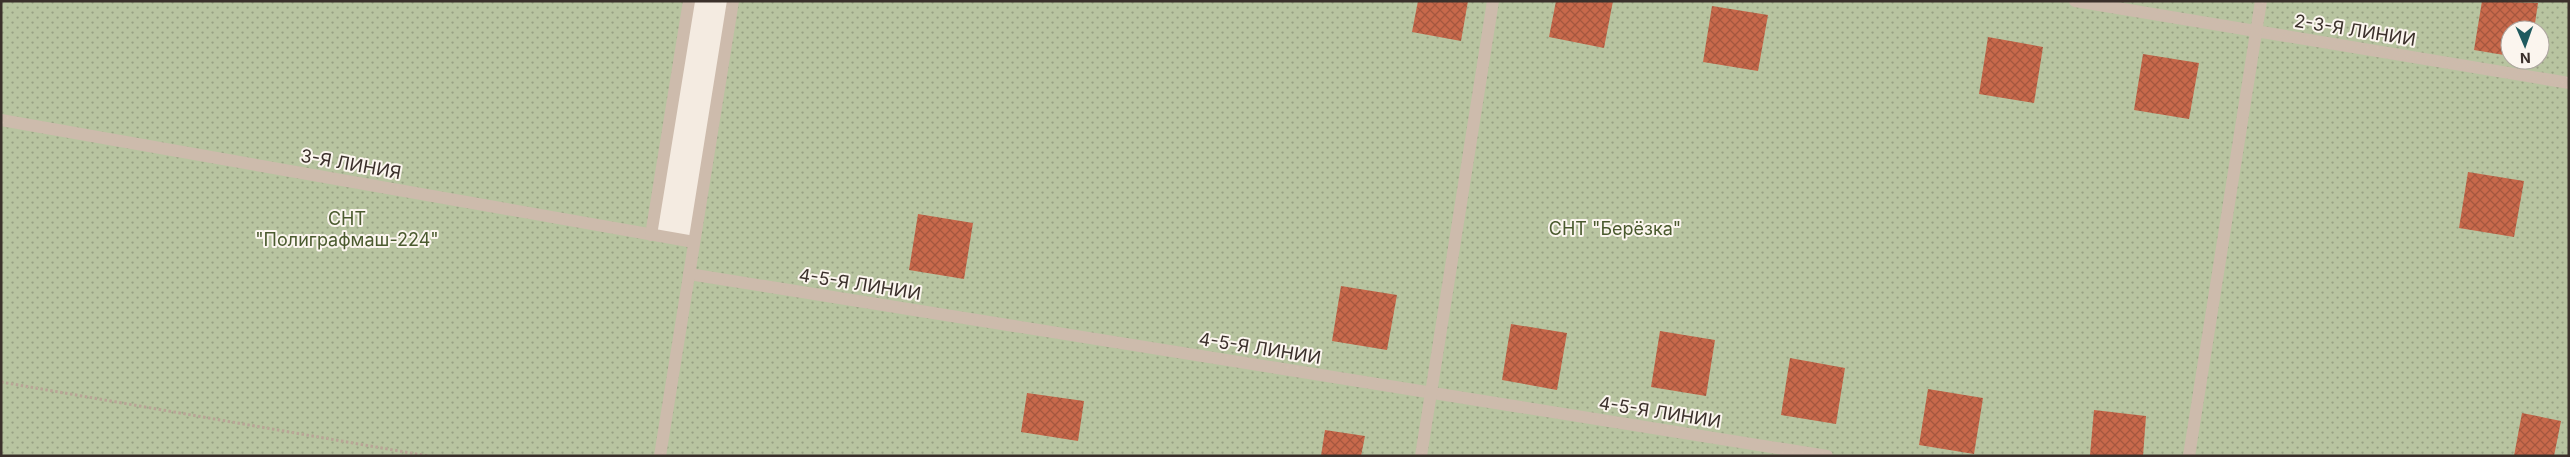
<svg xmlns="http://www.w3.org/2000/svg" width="2570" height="457" font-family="Inter,sans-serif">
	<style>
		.park { fill: url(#park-dots); fill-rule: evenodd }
		.building { fill: url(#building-cross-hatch) }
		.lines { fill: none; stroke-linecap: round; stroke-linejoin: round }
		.path { stroke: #b9a596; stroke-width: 3; stroke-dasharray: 2.5 2.5; stroke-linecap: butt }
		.street { stroke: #cdbbac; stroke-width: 12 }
		.labels { text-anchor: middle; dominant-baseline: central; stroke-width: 4; stroke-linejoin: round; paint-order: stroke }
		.street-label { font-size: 18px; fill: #3b302b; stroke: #fbf5ee }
		.park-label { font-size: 18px; fill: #4a5a2e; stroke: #fbf5ee }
	</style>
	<defs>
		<pattern id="park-dots" width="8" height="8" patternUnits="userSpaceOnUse" patternTransform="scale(1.25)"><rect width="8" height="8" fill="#b8c4a0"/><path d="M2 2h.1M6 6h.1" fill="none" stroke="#97a083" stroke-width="1.8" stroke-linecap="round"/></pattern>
		<pattern id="building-cross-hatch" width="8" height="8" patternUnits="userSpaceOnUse" patternTransform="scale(1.25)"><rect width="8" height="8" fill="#c8694b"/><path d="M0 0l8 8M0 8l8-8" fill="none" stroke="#a4573f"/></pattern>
	</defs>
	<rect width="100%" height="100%" fill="#f4ebe1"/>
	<path class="park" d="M 1,1 L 689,1 L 647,234 L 693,247 L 733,1 L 2569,1 L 2569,456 L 1,456 ZM 2510,30 L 2540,30 L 2540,60 L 2510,60 Z"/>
	<g class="building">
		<path d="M 1418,1 L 1468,1 L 1461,41 L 1412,32 Z"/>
		<path d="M 1556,1 L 1613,1 L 1604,48 L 1549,37 Z"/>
		<path d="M 2482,1 L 2538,3 L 2534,30 L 2510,30 L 2510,56 L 2474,50 Z"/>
		<path d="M 1712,6 L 1768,15 L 1758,71 L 1703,62 Z"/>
		<path d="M 1988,37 L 2043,47 L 2034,103 L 1979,94 Z"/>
		<path d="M 2143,54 L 2199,63 L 2189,119 L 2134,110 Z"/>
		<path d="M 2468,172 L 2524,181 L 2514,237 L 2459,228 Z"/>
		<path d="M 918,214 L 973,223 L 964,279 L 909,270 Z"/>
		<path d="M 1341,286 L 1397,295 L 1387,350 L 1332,341 Z"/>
		<path d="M 1511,324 L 1567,333 L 1557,390 L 1502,380 Z"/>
		<path d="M 1660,331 L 1715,340 L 1706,396 L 1651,387 Z"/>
		<path d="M 1790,358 L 1845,368 L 1836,424 L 1781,415 Z"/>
		<path d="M 1928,389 L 1983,398 L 1974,454 L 1919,445 Z"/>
		<path d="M 1027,393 L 1084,401 L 1078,441 L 1021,432 Z"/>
		<path d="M 2094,410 L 2146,416 L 2143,456 L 2090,455 Z"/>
		<path d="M 2522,413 L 2561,421 L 2554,456 L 2514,456 Z"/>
		<path d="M 1325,430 L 1365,436 L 1361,456 L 1321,456 Z"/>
	</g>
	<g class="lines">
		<path class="path" d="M 1,382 L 428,456"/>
		<g class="street">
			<path d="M 2075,1 L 2569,83"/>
			<path d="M 1,120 L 694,242"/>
			<path d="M 651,235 L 689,1"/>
			<path d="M 689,274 L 1827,456"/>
			<path d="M 660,456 L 733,1"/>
			<path d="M 1421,456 L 1493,1"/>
			<path d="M 2189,456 L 2261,1"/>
		</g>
	</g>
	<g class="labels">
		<g class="street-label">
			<text transform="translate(2355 30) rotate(9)">2-3-Я ЛИНИИ</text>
			<text transform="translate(351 164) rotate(10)">3-Я ЛИНИЯ</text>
			<text transform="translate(860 284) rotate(9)">4-5-Я ЛИНИИ</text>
			<text transform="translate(1260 348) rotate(9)">4-5-Я ЛИНИИ</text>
			<text transform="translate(1660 412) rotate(9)">4-5-Я ЛИНИИ</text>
		</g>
		<g class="park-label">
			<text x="347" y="218">СНТ<tspan x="347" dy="21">"Полиграфмаш-224"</tspan></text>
			<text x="1615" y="228">СНТ "Берёзка"</text>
		</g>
	</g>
	<rect width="2570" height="457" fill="none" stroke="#3b302b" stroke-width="5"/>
	<g transform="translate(2525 45) rotate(178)"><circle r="24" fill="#fbf5ee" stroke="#aea6a0"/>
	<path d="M0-4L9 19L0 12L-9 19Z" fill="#1f5a5e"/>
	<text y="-8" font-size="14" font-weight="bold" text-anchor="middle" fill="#3b302b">N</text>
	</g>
</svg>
